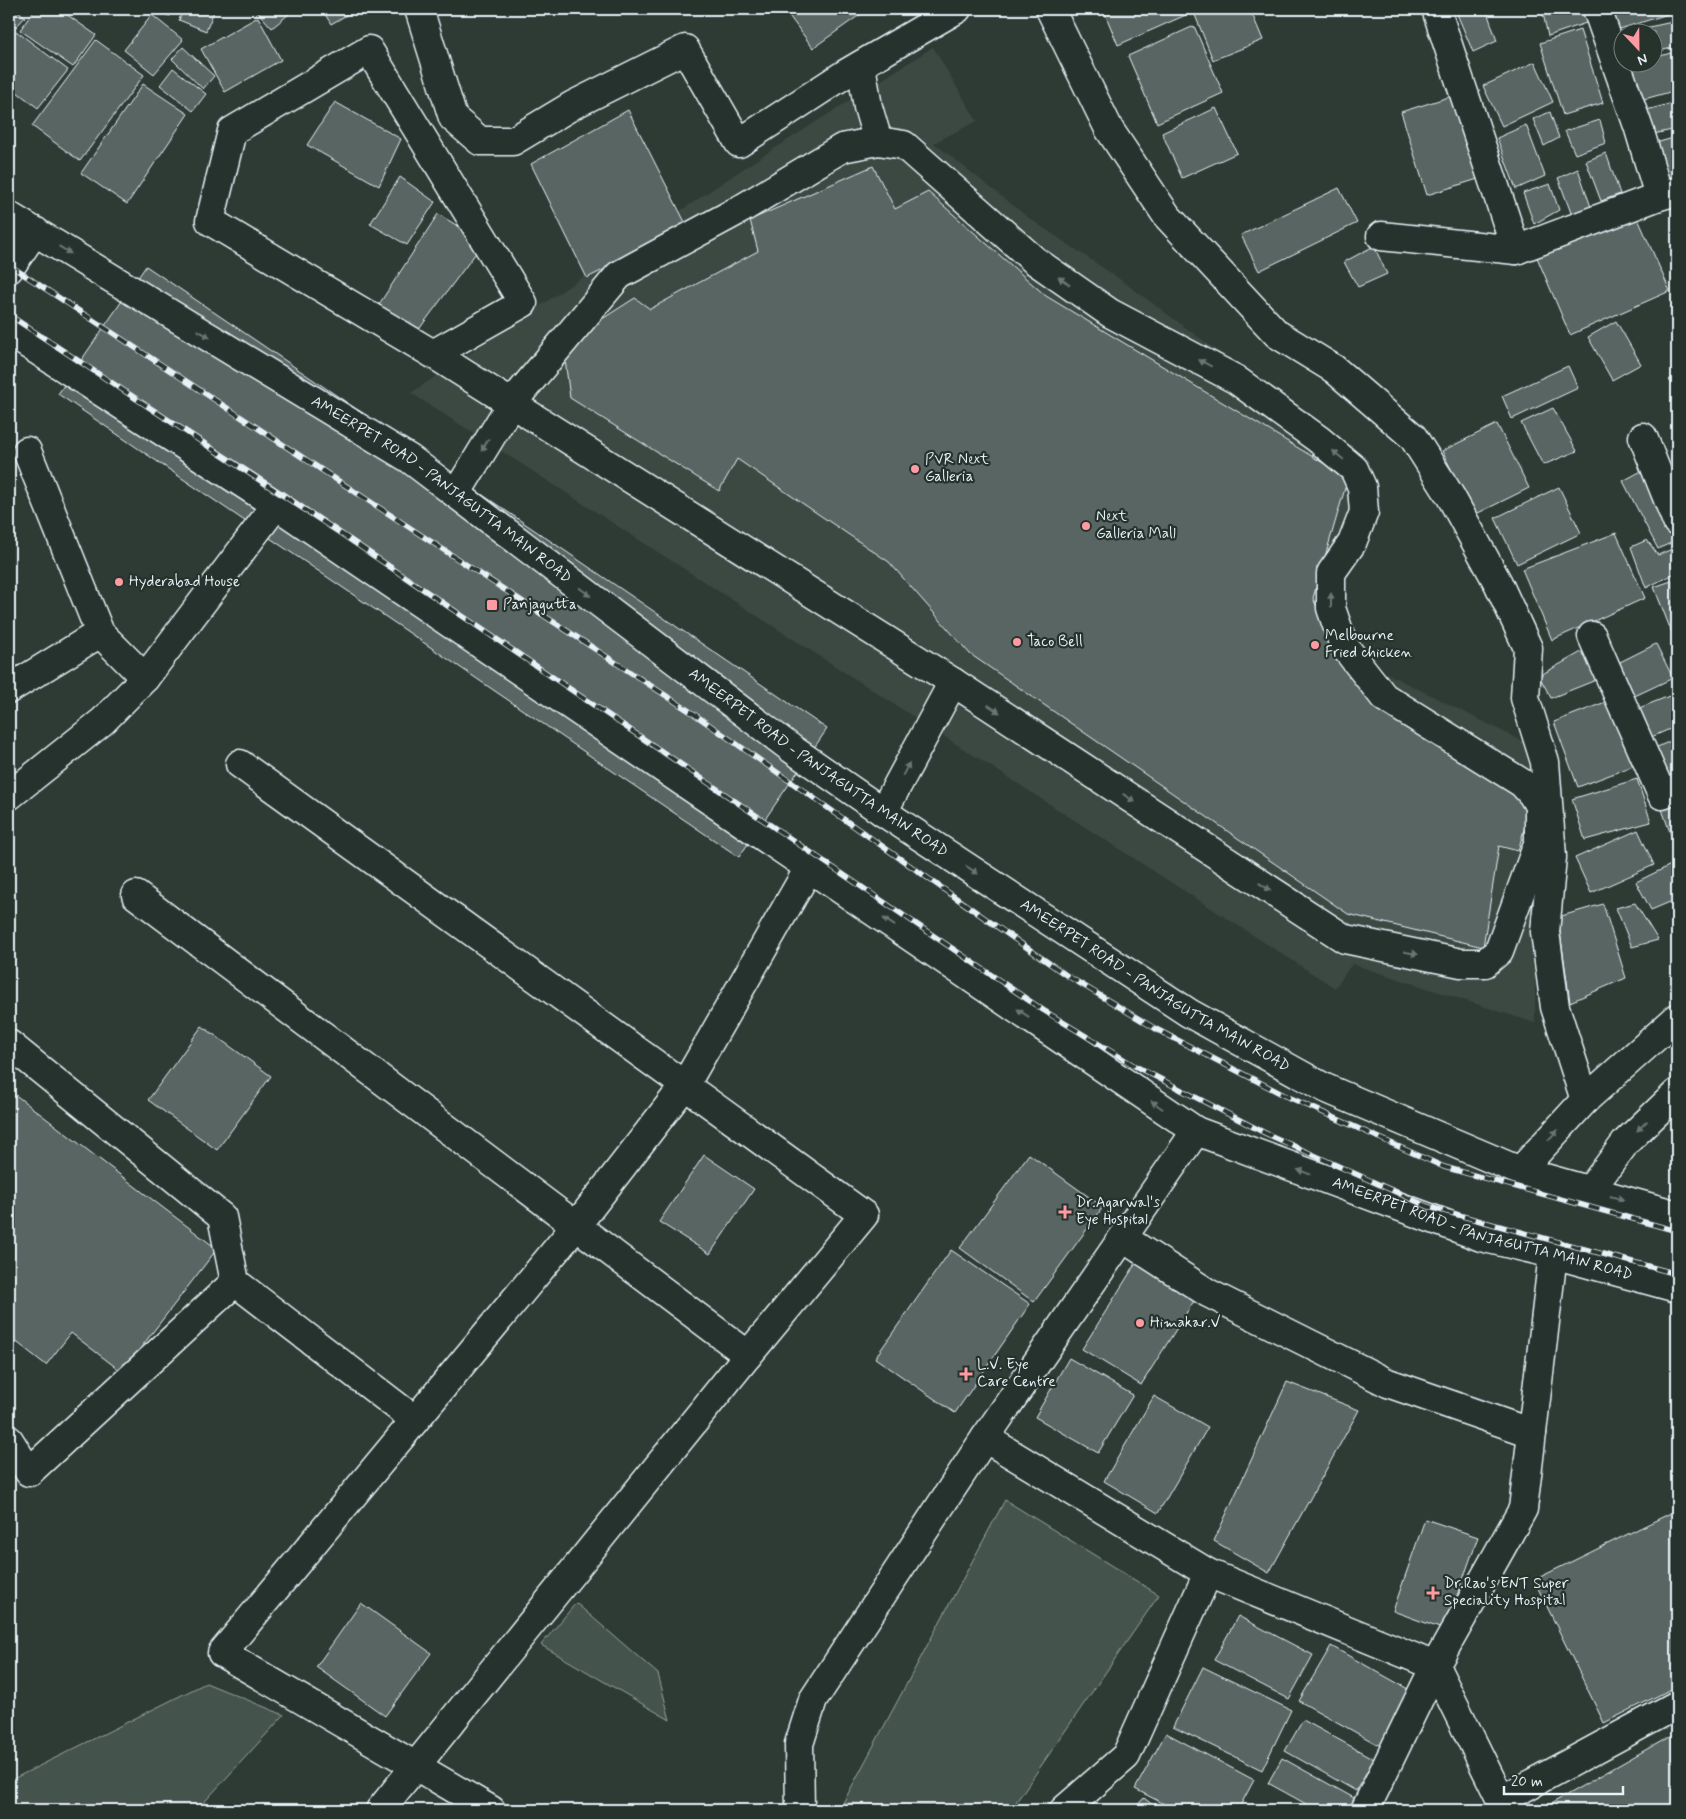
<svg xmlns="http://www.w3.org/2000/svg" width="1686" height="1819" font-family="Mynerve,sans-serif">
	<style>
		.built { fill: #3b4843 }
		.green { fill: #45524e; stroke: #96a2a3 }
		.building { fill: #596563; stroke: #e8f1f8 }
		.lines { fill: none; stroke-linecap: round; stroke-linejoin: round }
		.minor-casing { stroke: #e8f1f8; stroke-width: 31 }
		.major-casing { stroke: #e8f1f8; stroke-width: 31 }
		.highway-casing { stroke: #e8f1f8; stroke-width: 31 }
		.minor { stroke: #26332d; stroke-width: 28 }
		.major { stroke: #26332d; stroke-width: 28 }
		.highway { stroke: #26332d; stroke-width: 28 }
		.rail-casing { stroke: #e8f1f8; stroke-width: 5.5 }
		.rail { stroke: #26332d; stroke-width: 4; stroke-dasharray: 11; stroke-linecap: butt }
		.oneway { fill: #6a7674 }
		.poi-dot { fill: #ff9aa2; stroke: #26332d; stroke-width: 2 }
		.labels { text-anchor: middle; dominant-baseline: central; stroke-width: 4.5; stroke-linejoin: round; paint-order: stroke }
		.poi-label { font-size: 15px; fill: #e8f1f8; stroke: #26332d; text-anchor: start }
		.street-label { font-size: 15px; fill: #e8f1f8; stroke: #26332d }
	</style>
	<rect width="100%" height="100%" fill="#2e3b35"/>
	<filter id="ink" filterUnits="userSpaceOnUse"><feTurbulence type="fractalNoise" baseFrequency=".02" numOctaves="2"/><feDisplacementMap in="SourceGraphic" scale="10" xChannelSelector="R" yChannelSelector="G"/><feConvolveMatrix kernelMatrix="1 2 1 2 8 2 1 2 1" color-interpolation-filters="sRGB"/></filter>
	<g filter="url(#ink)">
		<path class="built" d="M 933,47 L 977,121 L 934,143 L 1029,218 L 1118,278 L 1357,453 L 1375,491 L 1342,576 L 1349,633 L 1384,672 L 1536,748 L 1535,1023 L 1352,964 L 1335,988 L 411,393 L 750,164 Z"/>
		<g class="green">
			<path d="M 1005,1500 L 1159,1595 L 1012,1808 L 843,1803 Z"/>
			<path d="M 576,1603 L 658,1674 L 670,1720 L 541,1645 Z"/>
			<path d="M 206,1683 L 284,1715 L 197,1810 L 9,1810 L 9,1781 Z"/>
		</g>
		<g class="building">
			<path d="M 9,9 L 16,9 L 25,17 L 9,35 Z"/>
			<path d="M 35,9 L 59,9 L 96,35 L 73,67 L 20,30 Z"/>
			<path d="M 143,9 L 172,9 L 170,16 Z"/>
			<path d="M 183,9 L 215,9 L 206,31 L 179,20 Z"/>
			<path d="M 255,9 L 295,9 L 272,28 Z"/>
			<path d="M 322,9 L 357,9 L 331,24 Z"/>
			<path d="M 784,9 L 868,9 L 813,48 Z"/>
			<path d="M 1103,9 L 1186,9 L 1188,14 L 1118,45 Z"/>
			<path d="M 1210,9 L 1250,9 L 1263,40 L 1213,60 L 1195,15 Z"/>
			<path d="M 1455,9 L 1486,9 L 1497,41 L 1473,52 Z"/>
			<path d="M 1542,9 L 1585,9 L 1589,22 L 1548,36 Z"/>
			<path d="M 1602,9 L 1666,9 L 1668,14 L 1610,32 Z"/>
			<path d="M 152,15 L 183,40 L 154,74 L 124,50 Z"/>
			<path d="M 258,17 L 281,60 L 225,92 L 201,49 Z"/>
			<path d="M 1677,21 L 1677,47 L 1654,52 L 1654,32 L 1626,32 Z"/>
			<path d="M 1194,26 L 1223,93 L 1157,123 L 1128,56 Z"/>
			<path d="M 1580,30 L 1603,103 L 1563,115 L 1540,43 Z"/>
			<path d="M 16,31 L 68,70 L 38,108 L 9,86 L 9,40 Z"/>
			<path d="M 96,40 L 144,75 L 80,161 L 32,126 Z"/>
			<path d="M 183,47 L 214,76 L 203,89 L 172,59 Z"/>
			<path d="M 1677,51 L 1677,90 L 1641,100 L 1630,65 L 1639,62 L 1654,62 L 1654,58 Z"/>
			<path d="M 1535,62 L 1553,102 L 1502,126 L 1483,86 Z"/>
			<path d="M 173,68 L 206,94 L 193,111 L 160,85 Z"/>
			<path d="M 143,84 L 188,114 L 127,204 L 81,173 Z"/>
			<path d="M 9,92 L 17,98 L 9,108 Z"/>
			<path d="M 1455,95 L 1481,178 L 1427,195 L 1401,112 Z"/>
			<path d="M 335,102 L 401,139 L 379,186 L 307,145 Z"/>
			<path d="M 1677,102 L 1677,129 L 1649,135 L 1643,111 Z"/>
			<path d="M 1216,108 L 1237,153 L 1182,178 L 1162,133 Z"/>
			<path d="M 628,110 L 688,228 L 587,278 L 531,164 Z"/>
			<path d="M 1550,112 L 1559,138 L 1544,146 L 1533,119 Z"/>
			<path d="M 1600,120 L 1606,143 L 1575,154 L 1565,131 Z"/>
			<path d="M 1526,125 L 1545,176 L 1516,189 L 1497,138 Z"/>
			<path d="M 1677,137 L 1677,181 L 1672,182 L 1652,144 Z"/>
			<path d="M 1606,153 L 1620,194 L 1601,201 L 1586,161 Z"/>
			<path d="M 873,166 L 895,209 L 928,192 L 1046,296 L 1348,478 L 1313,598 L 1333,647 L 1531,805 L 1518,851 L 1499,846 L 1483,947 L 1348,914 L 970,654 L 889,562 L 737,459 L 719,491 L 570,398 L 563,344 L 635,298 L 650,309 L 758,251 L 750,220 Z"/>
			<path d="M 1578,169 L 1592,210 L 1573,218 L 1558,178 Z"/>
			<path d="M 400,177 L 435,202 L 407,245 L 370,224 Z"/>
			<path d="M 1550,184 L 1559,210 L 1534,224 L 1523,193 Z"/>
			<path d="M 1339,188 L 1357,223 L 1259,271 L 1241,235 Z"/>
			<path d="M 1635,212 L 1670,291 L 1570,335 L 1536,255 Z"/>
			<path d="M 438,214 L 484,242 L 411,340 L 374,312 Z"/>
			<path d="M 1374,246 L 1387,274 L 1358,287 L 1344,262 Z"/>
			<path d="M 146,266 L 827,729 L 739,857 L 58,394 Z"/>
			<path d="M 1616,321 L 1641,364 L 1612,380 L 1588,337 Z"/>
			<path d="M 1568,366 L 1578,388 L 1512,419 L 1502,396 Z"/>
			<path d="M 1677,374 L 1677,390 L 1669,380 Z"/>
			<path d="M 1553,408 L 1577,451 L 1543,465 L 1521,423 Z"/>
			<path d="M 1497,424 L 1529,488 L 1474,515 L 1442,451 Z"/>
			<path d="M 1647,468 L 1677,531 L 1677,540 L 1658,549 L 1623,481 Z"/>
			<path d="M 1559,487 L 1581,533 L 1517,564 L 1495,518 Z"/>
			<path d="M 1616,533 L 1645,598 L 1552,640 L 1522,569 Z"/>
			<path d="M 1647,540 L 1658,555 L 1677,547 L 1677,572 L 1646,588 L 1631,547 Z"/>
			<path d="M 1677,579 L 1677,646 L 1654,587 Z"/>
			<path d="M 1656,644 L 1673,678 L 1624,701 L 1608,668 Z"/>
			<path d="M 1585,650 L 1601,678 L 1551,698 L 1539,676 Z"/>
			<path d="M 1677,693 L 1677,726 L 1642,741 L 1629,712 Z"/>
			<path d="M 1608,701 L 1633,766 L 1578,787 L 1554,722 Z"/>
			<path d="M 1677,738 L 1677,778 L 1667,782 L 1653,749 Z"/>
			<path d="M 1637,779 L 1651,822 L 1585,840 L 1572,799 Z"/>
			<path d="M 1677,797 L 1677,852 L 1659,801 Z"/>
			<path d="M 1638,830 L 1654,865 L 1591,893 L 1575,858 Z"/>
			<path d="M 1677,862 L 1677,899 L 1651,910 L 1636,882 Z"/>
			<path d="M 1635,903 L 1658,940 L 1632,947 L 1616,908 Z"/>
			<path d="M 1603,904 L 1626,978 L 1570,1002 L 1558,917 Z"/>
			<path d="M 202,1026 L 271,1076 L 217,1150 L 148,1100 Z"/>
			<path d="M 9,1090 L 217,1249 L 122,1372 L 71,1333 L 46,1365 L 9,1336 Z"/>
			<path d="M 1029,1154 L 1103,1207 L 1034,1302 L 960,1248 Z"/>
			<path d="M 704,1155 L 754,1189 L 710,1254 L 659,1222 Z"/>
			<path d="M 951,1250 L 1030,1304 L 955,1413 L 875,1358 Z"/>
			<path d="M 1138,1260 L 1197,1296 L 1141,1385 L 1082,1349 Z"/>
			<path d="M 1069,1358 L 1133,1395 L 1098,1453 L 1035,1417 Z"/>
			<path d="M 1287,1382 L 1359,1410 L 1269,1573 L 1214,1541 Z"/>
			<path d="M 1154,1396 L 1208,1427 L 1158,1513 L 1104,1481 Z"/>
			<path d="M 1677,1510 L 1677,1686 L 1604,1723 L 1534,1580 Z"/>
			<path d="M 1425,1519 L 1478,1537 L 1445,1630 L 1393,1611 Z"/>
			<path d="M 361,1603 L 431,1653 L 385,1716 L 316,1667 Z"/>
			<path d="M 1238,1616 L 1313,1655 L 1289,1699 L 1214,1660 Z"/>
			<path d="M 1331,1646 L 1415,1693 L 1384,1748 L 1299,1701 Z"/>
			<path d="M 1203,1667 L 1291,1710 L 1262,1770 L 1173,1727 Z"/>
			<path d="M 1303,1720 L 1374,1759 L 1356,1791 L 1285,1751 Z"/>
			<path d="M 1677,1732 L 1677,1810 L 1550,1810 L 1547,1806 Z"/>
			<path d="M 1166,1733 L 1254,1780 L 1238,1810 L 1176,1810 L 1135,1789 Z"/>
			<path d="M 1282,1758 L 1363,1803 L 1359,1810 L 1317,1810 L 1268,1783 Z"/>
			<path d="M 1144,1798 L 1159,1810 L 1133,1810 Z"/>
		</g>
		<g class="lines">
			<defs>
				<g id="minor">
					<path d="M 419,9 L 453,118 L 480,141 L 513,141 L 573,105 L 685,49 L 739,143 L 845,74 L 957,9"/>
					<path d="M 1050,9 L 1109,129 L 1167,216 L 1277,334 L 1334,369 L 1413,437 L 1451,497 L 1498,583 L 1528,648 L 1525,698 L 1545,762 L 1552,857 L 1545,932 L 1555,1007 L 1585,1100"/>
					<path d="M 1436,9 L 1516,250"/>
					<path d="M 1597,9 L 1639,129 L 1659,196"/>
					<path d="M 861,65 L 868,107 L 878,141"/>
					<path d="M 1381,236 L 1516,250 L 1659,196 L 1677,191"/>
					<path d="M 433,354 L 523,303 L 369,50 L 232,131 L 210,221 L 433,354 L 953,682 L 1345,939 L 1461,963 L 1485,963 L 1499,951 L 1539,841 L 1539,806 L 1532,794 L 1522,783 L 1384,697 L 1344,646 L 1331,608 L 1331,573 L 1352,543 L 1364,512 L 1362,487 L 1354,469 L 1318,439 L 1235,379 L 1110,313 L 1034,260 L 904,145 L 878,141 L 842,148 L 741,209 L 619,275 L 511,404 L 456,494"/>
					<path d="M 1643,437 L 1677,522"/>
					<path d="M 27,451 L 100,633 L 145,678"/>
					<path d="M 1592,636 L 1662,795 L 1677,789"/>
					<path d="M 9,689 L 100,633"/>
					<path d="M 9,796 L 103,721 L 145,678 L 276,505"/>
					<path d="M 883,812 L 953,682"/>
					<path d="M 136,895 L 748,1355 L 864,1215 L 240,764"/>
					<path d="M 9,1044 L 222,1217 L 235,1282 L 415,1420"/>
					<path d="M 1123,1238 L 1208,1293 L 1388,1383 L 1532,1433"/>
					<path d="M 985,1438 L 1208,1573 L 1435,1666 L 1501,1800 L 1508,1810"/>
					<path d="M 9,1440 L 29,1472 L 235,1282"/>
					<path d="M 1501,1800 L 1677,1705"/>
					<path d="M 380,1810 L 748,1355"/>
					<path d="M 491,1810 L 222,1653 L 576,1226 L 685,1085 L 809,868"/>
					<path d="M 800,1810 L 799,1744 L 813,1700 L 985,1438 L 1196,1131"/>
					<path d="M 1064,1810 L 1126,1756 L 1208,1573"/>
					<path d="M 1365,1810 L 1435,1666 L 1523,1509 L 1553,1254"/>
				</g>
				<g id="major">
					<path d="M 1520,1171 L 1585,1100 L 1677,1018"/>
					<path d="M 1590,1190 L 1626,1142 L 1677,1093"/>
				</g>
				<g id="highway">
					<path id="s1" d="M 9,216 L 410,459 L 792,749 L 883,812 L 1189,1013 L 1325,1088 L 1520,1171 L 1677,1215"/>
					<path d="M 9,269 L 35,231"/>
					<path id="s2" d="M 9,332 L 276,505 L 1196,1131 L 1481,1237 L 1553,1254 L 1677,1288"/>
				</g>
			</defs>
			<use href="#minor" class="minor-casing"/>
			<use href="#major" class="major-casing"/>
			<use href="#highway" class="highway-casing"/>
			<use href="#minor" class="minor"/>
			<use href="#major" class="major"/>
			<use href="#highway" class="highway"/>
			<defs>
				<g id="rail">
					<path d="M 9,265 L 694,714 L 1066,975 L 1156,1029 L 1284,1095 L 1444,1167 L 1677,1231"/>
					<path d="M 9,315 L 343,535 L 1043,1010 L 1135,1066 L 1265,1133 L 1429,1207 L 1677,1274"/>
				</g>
			</defs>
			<use href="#rail" class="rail-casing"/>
			<use href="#rail" class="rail"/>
		</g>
		<defs><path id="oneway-solid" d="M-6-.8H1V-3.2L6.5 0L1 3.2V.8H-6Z" transform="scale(1.25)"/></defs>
		<g class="oneway">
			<use href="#oneway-solid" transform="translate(65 250) rotate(31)"/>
			<use href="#oneway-solid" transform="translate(1064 281) rotate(-145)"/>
			<use href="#oneway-solid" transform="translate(204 334) rotate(31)"/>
			<use href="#oneway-solid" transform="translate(1205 363) rotate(-152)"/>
			<use href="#oneway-solid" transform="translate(485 445) rotate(121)"/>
			<use href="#oneway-solid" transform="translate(1338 455) rotate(-140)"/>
			<use href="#oneway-solid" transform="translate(585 592) rotate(37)"/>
			<use href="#oneway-solid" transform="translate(1331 600) rotate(-90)"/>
			<use href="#oneway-solid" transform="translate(994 709) rotate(33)"/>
			<use href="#oneway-solid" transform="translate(906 769) rotate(-62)"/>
			<use href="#oneway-solid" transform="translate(1129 798) rotate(33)"/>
			<use href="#oneway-solid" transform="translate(972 870) rotate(33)"/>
			<use href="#oneway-solid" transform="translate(1265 887) rotate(33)"/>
			<use href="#oneway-solid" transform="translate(889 922) rotate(-146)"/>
			<use href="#oneway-solid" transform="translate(1411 953) rotate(11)"/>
			<use href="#oneway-solid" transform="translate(1023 1013) rotate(-146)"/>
			<use href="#oneway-solid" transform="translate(1157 1105) rotate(-145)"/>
			<use href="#oneway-solid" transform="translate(1642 1126) rotate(136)"/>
			<use href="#oneway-solid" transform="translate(1553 1135) rotate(-47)"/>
			<use href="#oneway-solid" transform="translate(1304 1172) rotate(-160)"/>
			<use href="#oneway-solid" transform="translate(1617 1198) rotate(16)"/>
		</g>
	</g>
	<g class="poi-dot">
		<circle cx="915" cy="469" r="5"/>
		<circle cx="1086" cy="526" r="5"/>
		<circle cx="119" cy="582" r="5"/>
		<rect x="486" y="599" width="12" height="12" rx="2.5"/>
		<circle cx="1017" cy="642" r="5"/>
		<circle cx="1315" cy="645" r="5"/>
		<path d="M1062.5 1204.5h5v5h5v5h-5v5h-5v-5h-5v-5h5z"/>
		<circle cx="1140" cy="1323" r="5"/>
		<path d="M963.5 1366.5h5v5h5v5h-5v5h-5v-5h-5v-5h5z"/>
		<path d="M1430.5 1585.5h5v5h5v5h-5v5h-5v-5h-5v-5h5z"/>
	</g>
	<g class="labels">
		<g class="poi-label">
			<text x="925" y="460">PVR Next<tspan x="925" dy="17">Galleria</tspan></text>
			<text x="1096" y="517">Next<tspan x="1096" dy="17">Galleria Mall</tspan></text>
			<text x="129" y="582">Hyderabad House</text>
			<text x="503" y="605">Panjagutta</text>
			<text x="1325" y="636">Melbourne<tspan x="1325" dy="17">Fried chicken</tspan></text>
			<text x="1027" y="642">Taco Bell</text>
			<text x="1076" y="1203">Dr.Agarwal's<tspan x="1076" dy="17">Eye Hospital</tspan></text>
			<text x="1150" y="1323">Himakar.V</text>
			<text x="977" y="1365">L.V. Eye<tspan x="977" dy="17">Care Centre</tspan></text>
			<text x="1444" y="1584">Dr.Rao's ENT Super<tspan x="1444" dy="17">Speciality Hospital</tspan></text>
		</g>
		<g class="street-label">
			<text stroke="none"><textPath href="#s1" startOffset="512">AMEERPET ROAD - PANJAGUTTA MAIN ROAD</textPath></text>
			<text stroke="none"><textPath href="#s1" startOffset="978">AMEERPET ROAD - PANJAGUTTA MAIN ROAD</textPath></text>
			<text stroke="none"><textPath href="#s1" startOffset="1382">AMEERPET ROAD - PANJAGUTTA MAIN ROAD</textPath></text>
			<text stroke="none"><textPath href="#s2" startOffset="1734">AMEERPET ROAD - PANJAGUTTA MAIN ROAD</textPath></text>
		</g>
	</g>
	<rect width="1686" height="1819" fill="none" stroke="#26332d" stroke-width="30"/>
	<rect x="15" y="15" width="1656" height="1789" fill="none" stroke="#e8f1f8" stroke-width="2" filter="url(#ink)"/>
	<g transform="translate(1638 48) rotate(158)"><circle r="24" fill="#26332d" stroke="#747f7e"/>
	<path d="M0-4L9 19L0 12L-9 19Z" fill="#ff9aa2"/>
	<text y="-8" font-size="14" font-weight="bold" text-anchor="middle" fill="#e8f1f8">N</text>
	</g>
	<path d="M1504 1786v8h119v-8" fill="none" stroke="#e8f1f8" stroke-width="2.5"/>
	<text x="1511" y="1786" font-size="15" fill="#e8f1f8" stroke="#26332d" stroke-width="4" paint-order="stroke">20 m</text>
</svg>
